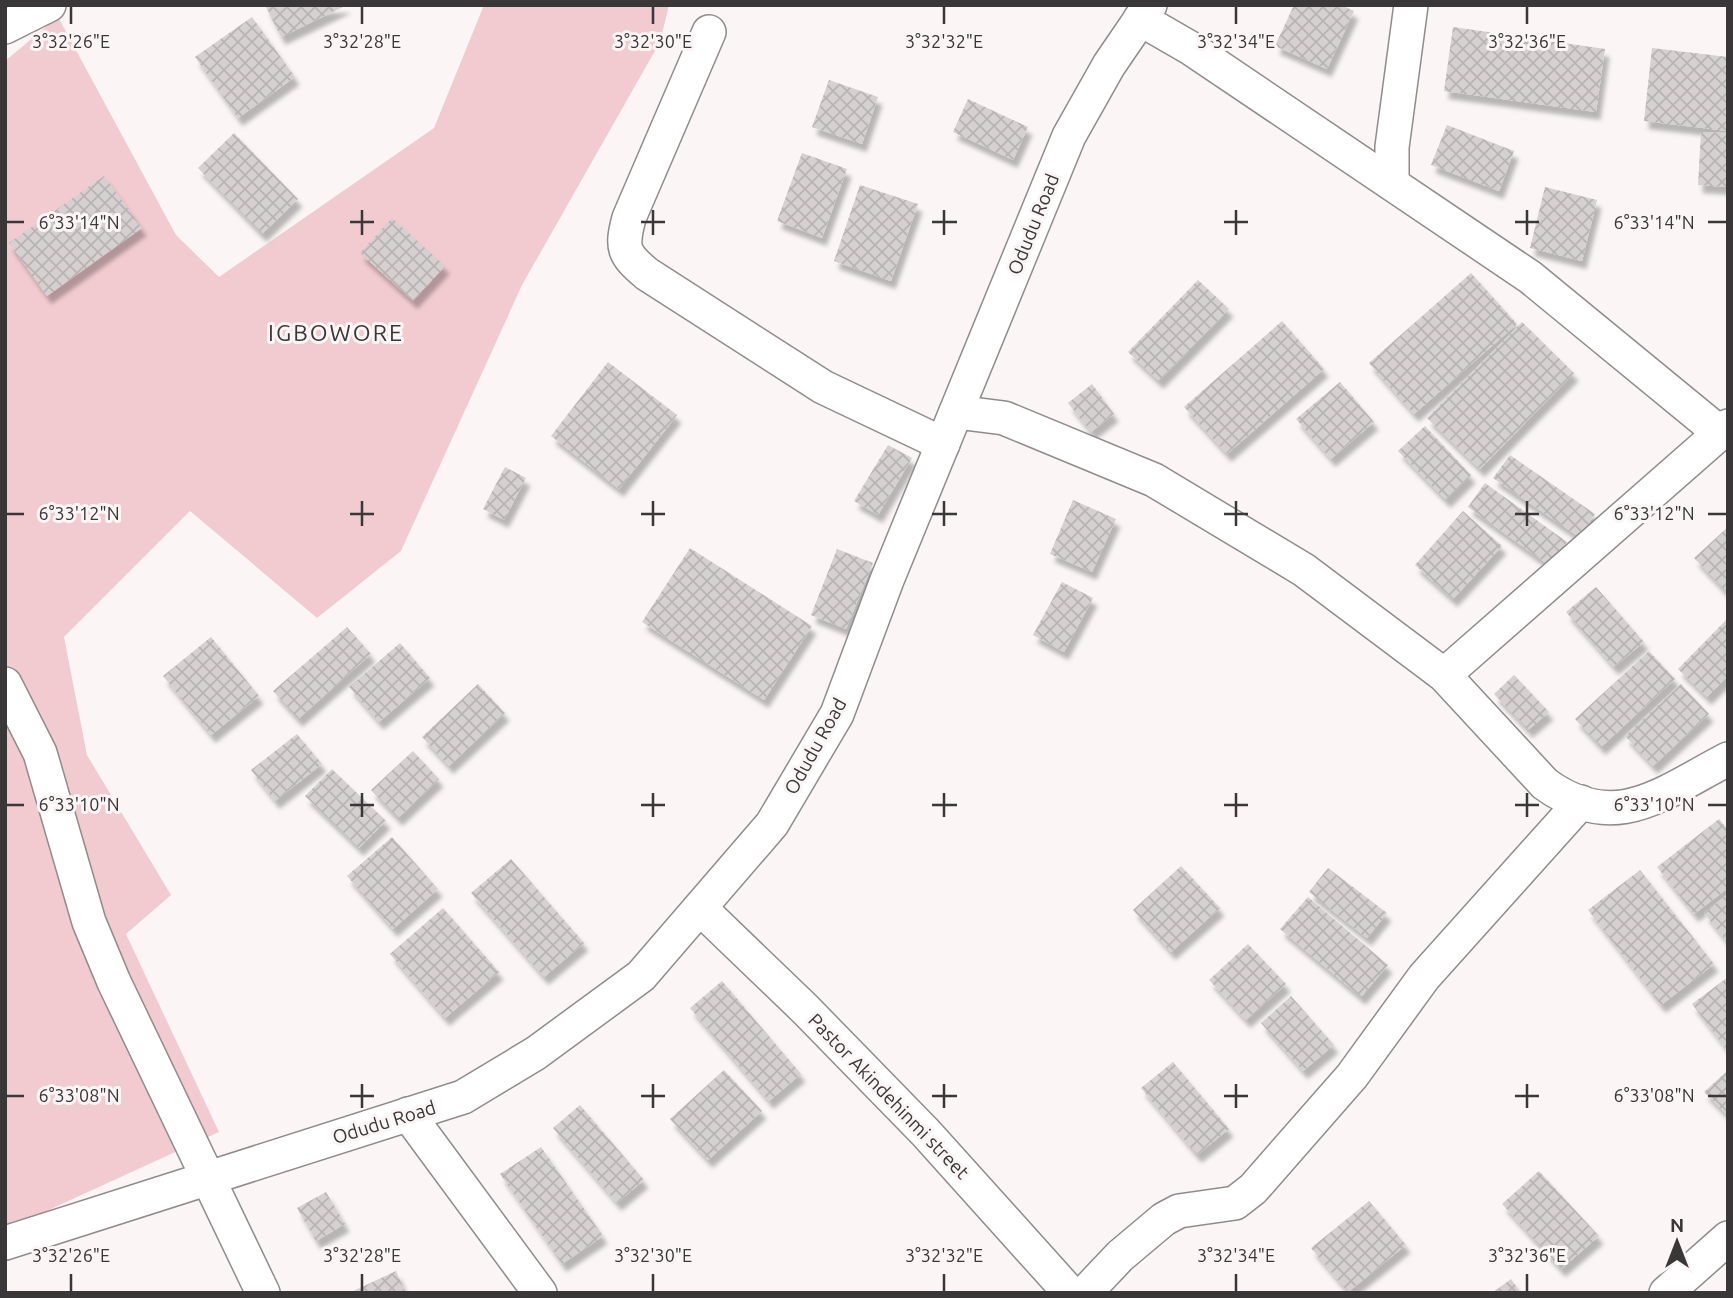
<svg xmlns="http://www.w3.org/2000/svg" width="1733" height="1298" font-family="Ubuntu,sans-serif">
	<style>
		.grass { fill: #f1cbd0 }
		.building { fill: url(#building-cross-hatch); filter: url(#shadow) }
		.lines { fill: none; stroke-linecap: round; stroke-linejoin: round }
		.minor-casing { stroke: #918b8c; stroke-width: 36 }
		.minor { stroke: #fff; stroke-width: 33 }
		.ticks { fill: none; stroke: #3a3738; stroke-width: 2.5 }
		.labels { text-anchor: middle; dominant-baseline: central; stroke-width: 6; stroke-linejoin: round; paint-order: stroke }
		.street-label { font-size: 19px; fill: #3a3738; stroke: #fbf5f6 }
		.quarter-label { font-size: 23px; letter-spacing: 2px; fill: #3a3738; stroke: #fbf5f6 }
		.ticks-label { font-size: 18px; text-anchor: middle; fill: #3a3738; stroke: #fbf5f6; stroke-width: 6; stroke-linejoin: round; paint-order: stroke }
	</style>
	<defs>
		<pattern id="building-cross-hatch" width="8" height="8" patternUnits="userSpaceOnUse" patternTransform="scale(1.75)"><rect width="8" height="8" fill="#d6d0d1"/><path d="M0 0l8 8M0 8l8-8" fill="none" stroke="#b8b3b4"/></pattern>
		<filter id="shadow"><feDropShadow dx="4.5" dy="8" stdDeviation="2" flood-color="#0004"/></filter>
	</defs>
	<rect width="100%" height="100%" fill="#fbf5f6"/>
	<path class="grass" d="M 484,5 L 669,5 L 660,42 L 522,285 L 401,551 L 317,618 L 190,511 L 64,637 L 87,755 L 171,895 L 126,934 L 219,1132 L 5,1230 L 5,61 L 58,17 L 176,235 L 219,277 L 434,128 Z"/>
	<g class="building">
		<path d="M 265,5 L 347,5 L 281,37 Z"/>
		<path d="M 1294,5 L 1341,5 L 1354,11 L 1327,69 L 1275,46 Z"/>
		<path d="M 252,17 L 295,77 L 238,118 L 195,57 Z"/>
		<path d="M 1453,27 L 1605,49 L 1596,112 L 1444,91 Z"/>
		<path d="M 1652,48 L 1728,57 L 1728,131 L 1644,121 Z"/>
		<path d="M 829,80 L 878,97 L 862,144 L 812,127 Z"/>
		<path d="M 968,99 L 1028,127 L 1013,160 L 953,132 Z"/>
		<path d="M 1447,125 L 1514,151 L 1499,191 L 1431,165 Z"/>
		<path d="M 1701,132 L 1728,133 L 1728,187 L 1698,185 Z"/>
		<path d="M 234,133 L 298,199 L 262,234 L 198,168 Z"/>
		<path d="M 802,153 L 847,169 L 822,238 L 777,221 Z"/>
		<path d="M 104,176 L 142,228 L 47,296 L 9,243 Z"/>
		<path d="M 860,185 L 918,204 L 891,281 L 834,261 Z"/>
		<path d="M 1545,187 L 1597,200 L 1582,261 L 1530,248 Z"/>
		<path d="M 392,218 L 445,266 L 413,301 L 360,253 Z"/>
		<path d="M 1471,273 L 1517,324 L 1414,414 L 1369,363 Z"/>
		<path d="M 1198,280 L 1229,309 L 1159,381 L 1128,352 Z"/>
		<path d="M 1282,321 L 1324,369 L 1227,454 L 1184,407 Z"/>
		<path d="M 1522,322 L 1574,373 L 1480,469 L 1427,418 Z"/>
		<path d="M 608,362 L 677,415 L 619,489 L 551,436 Z"/>
		<path d="M 1340,382 L 1374,422 L 1331,459 L 1296,419 Z"/>
		<path d="M 1092,384 L 1114,414 L 1091,432 L 1068,403 Z"/>
		<path d="M 1425,426 L 1471,475 L 1446,500 L 1398,451 Z"/>
		<path d="M 888,445 L 912,458 L 878,515 L 854,501 Z"/>
		<path d="M 1510,455 L 1595,514 L 1579,537 L 1493,478 Z"/>
		<path d="M 505,467 L 526,478 L 504,520 L 483,509 Z"/>
		<path d="M 1485,483 L 1567,542 L 1550,566 L 1468,507 Z"/>
		<path d="M 1073,500 L 1116,519 L 1092,572 L 1050,554 Z"/>
		<path d="M 1463,511 L 1502,546 L 1453,599 L 1415,565 Z"/>
		<path d="M 1728,527 L 1728,594 L 1694,558 Z"/>
		<path d="M 690,548 L 812,626 L 764,700 L 642,622 Z"/>
		<path d="M 837,549 L 873,563 L 846,629 L 811,615 Z"/>
		<path d="M 1062,582 L 1093,598 L 1064,652 L 1033,635 Z"/>
		<path d="M 1596,587 L 1644,642 L 1614,667 L 1566,612 Z"/>
		<path d="M 1728,618 L 1728,676 L 1707,697 L 1678,669 Z"/>
		<path d="M 347,627 L 371,654 L 298,719 L 273,691 Z"/>
		<path d="M 211,637 L 259,696 L 211,735 L 163,676 Z"/>
		<path d="M 400,643 L 430,678 L 379,722 L 349,687 Z"/>
		<path d="M 1649,651 L 1675,679 L 1601,747 L 1575,719 Z"/>
		<path d="M 1514,675 L 1549,712 L 1528,730 L 1494,694 Z"/>
		<path d="M 478,684 L 505,713 L 449,766 L 422,737 Z"/>
		<path d="M 1681,684 L 1709,714 L 1653,766 L 1625,736 Z"/>
		<path d="M 297,734 L 322,764 L 275,801 L 251,770 Z"/>
		<path d="M 413,751 L 439,779 L 398,818 L 371,790 Z"/>
		<path d="M 332,769 L 386,821 L 359,848 L 305,796 Z"/>
		<path d="M 1719,819 L 1728,830 L 1728,888 L 1694,914 L 1657,867 Z"/>
		<path d="M 392,837 L 438,889 L 393,929 L 347,876 Z"/>
		<path d="M 511,859 L 584,943 L 544,977 L 471,893 Z"/>
		<path d="M 1181,866 L 1220,908 L 1171,952 L 1133,910 Z"/>
		<path d="M 1328,868 L 1387,913 L 1367,938 L 1309,892 Z"/>
		<path d="M 1640,870 L 1714,964 L 1661,1005 L 1588,910 Z"/>
		<path d="M 1728,894 L 1728,943 L 1704,913 Z"/>
		<path d="M 1308,897 L 1388,965 L 1361,997 L 1280,929 Z"/>
		<path d="M 443,908 L 499,972 L 445,1018 L 390,954 Z"/>
		<path d="M 1248,944 L 1286,984 L 1246,1020 L 1209,980 Z"/>
		<path d="M 1728,977 L 1728,1051 L 1692,1004 Z"/>
		<path d="M 722,981 L 801,1074 L 769,1101 L 690,1008 Z"/>
		<path d="M 1291,996 L 1334,1045 L 1303,1071 L 1261,1023 Z"/>
		<path d="M 1173,1062 L 1229,1129 L 1197,1155 L 1141,1088 Z"/>
		<path d="M 724,1070 L 762,1111 L 708,1160 L 670,1119 Z"/>
		<path d="M 1728,1070 L 1728,1116 L 1704,1092 Z"/>
		<path d="M 580,1105 L 644,1180 L 617,1203 L 553,1128 Z"/>
		<path d="M 541,1147 L 603,1236 L 562,1264 L 500,1174 Z"/>
		<path d="M 1539,1171 L 1599,1236 L 1561,1269 L 1502,1204 Z"/>
		<path d="M 326,1192 L 345,1224 L 316,1241 L 297,1208 Z"/>
		<path d="M 1369,1201 L 1406,1245 L 1348,1292 L 1311,1248 Z"/>
		<path d="M 396,1271 L 406,1293 L 349,1293 Z"/>
		<path d="M 1511,1279 L 1521,1293 L 1492,1293 Z"/>
	</g>
	<g class="lines">
		<defs>
			<g id="minor">
				<path d="M 1140,19 L 1192,49 L 1530,277 L 1720,433"/>
				<path d="M 5,27 L 49,5"/>
				<path d="M 709,32 L 629,218 C 621,248 623,254 647,274 L 823,387 L 943,444"/>
				<path d="M 1392,182 L 1392,147 L 1411,5"/>
				<path d="M 956,412 L 1004,418 L 1154,480 L 1304,570 L 1444,675 L 1545,784 C 1616,835 1662,793 1728,759"/>
				<path d="M 1444,675 L 1728,426"/>
				<path d="M 5,684 L 40,753 L 89,922 L 114,982 L 263,1293"/>
				<path d="M 700,908 L 805,1009 L 926,1133 L 1070,1293"/>
				<path d="M 408,1114 L 540,1293"/>
				<path d="M 5,1243 L 463,1097 L 536,1053 L 641,976 L 772,824 L 837,714 L 887,580 L 1069,136 L 1109,65 L 1150,5"/>
				<path d="M 1085,1293 L 1120,1256 L 1164,1219 L 1179,1211 L 1235,1203 L 1253,1189 L 1352,1076 L 1424,977 L 1581,802"/>
				<path d="M 1666,1293 L 1728,1238"/>
			</g>
		</defs>
		<use href="#minor" class="minor-casing"/>
		<use href="#minor" class="minor"/>
	</g>
	<path class="ticks" d="M 71,7 L 71,24M 362,7 L 362,24M 653,7 L 653,24M 944,7 L 944,24M 1236,7 L 1236,24M 1527,7 L 1527,24M 362,210 L 362,235M 653,210 L 653,235M 944,210 L 944,235M 1236,210 L 1236,235M 1527,210 L 1527,235M 7,222 L 24,222M 350,222 L 374,222M 641,222 L 665,222M 932,222 L 957,222M 1224,222 L 1248,222M 1515,222 L 1539,222M 1708,222 L 1726,222M 362,501 L 362,526M 653,501 L 653,526M 944,501 L 944,526M 1236,501 L 1236,526M 1527,501 L 1527,526M 7,514 L 24,514M 350,514 L 374,514M 641,514 L 665,514M 932,514 L 957,514M 1224,514 L 1248,514M 1515,514 L 1539,514M 1708,514 L 1726,514M 362,793 L 362,817M 653,793 L 653,817M 944,793 L 944,817M 1236,793 L 1236,817M 1527,793 L 1527,817M 7,805 L 24,805M 350,805 L 374,805M 641,805 L 665,805M 932,805 L 957,805M 1224,805 L 1248,805M 1515,805 L 1539,805M 1708,805 L 1726,805M 362,1084 L 362,1108M 653,1084 L 653,1108M 944,1084 L 944,1108M 1236,1084 L 1236,1108M 1527,1084 L 1527,1108M 7,1096 L 24,1096M 350,1096 L 374,1096M 641,1096 L 665,1096M 932,1096 L 957,1096M 1224,1096 L 1248,1096M 1515,1096 L 1539,1096M 1708,1096 L 1726,1096M 71,1274 L 71,1291M 362,1274 L 362,1291M 653,1274 L 653,1291M 944,1274 L 944,1291M 1236,1274 L 1236,1291M 1527,1274 L 1527,1291"/>
	<g class="labels">
		<g class="street-label">
			<text transform="translate(1033 224) rotate(-68)">Odudu Road</text>
			<text transform="translate(815 746) rotate(-61)">Odudu Road</text>
			<text transform="translate(889 1096) rotate(46)">Pastor Akindehinmi street</text>
			<text transform="translate(384 1122) rotate(-17)">Odudu Road</text>
		</g>
		<g class="quarter-label">
			<text x="336" y="332">IGBOWORE</text>
		</g>
	</g>
	<g class="ticks-label">
		<text x="71" y="48">3°32'26"E</text>
		<text x="362" y="48">3°32'28"E</text>
		<text x="653" y="48">3°32'30"E</text>
		<text x="944" y="48">3°32'32"E</text>
		<text x="1236" y="48">3°32'34"E</text>
		<text x="1527" y="48">3°32'36"E</text>
		<text x="79" y="229">6°33'14"N</text>
		<text x="1654" y="229">6°33'14"N</text>
		<text x="79" y="520">6°33'12"N</text>
		<text x="1654" y="520">6°33'12"N</text>
		<text x="79" y="811">6°33'10"N</text>
		<text x="1654" y="811">6°33'10"N</text>
		<text x="79" y="1102">6°33'08"N</text>
		<text x="1654" y="1102">6°33'08"N</text>
		<text x="71" y="1262">3°32'26"E</text>
		<text x="362" y="1262">3°32'28"E</text>
		<text x="653" y="1262">3°32'30"E</text>
		<text x="944" y="1262">3°32'32"E</text>
		<text x="1236" y="1262">3°32'34"E</text>
		<text x="1527" y="1262">3°32'36"E</text>
	</g>
	<rect width="1733" height="1298" fill="none" stroke="#3a3738" stroke-width="14"/>
	<g transform="translate(1677 1242)" stroke="#fbf5f6" stroke-width="5" paint-order="stroke">
	<path d="M0-5L12 26L0 18L-12 26Z" fill="#3a3738"/>
	<text y="-10" font-size="19" font-weight="bold" text-anchor="middle" fill="#3a3738">N</text>
	</g>
</svg>
